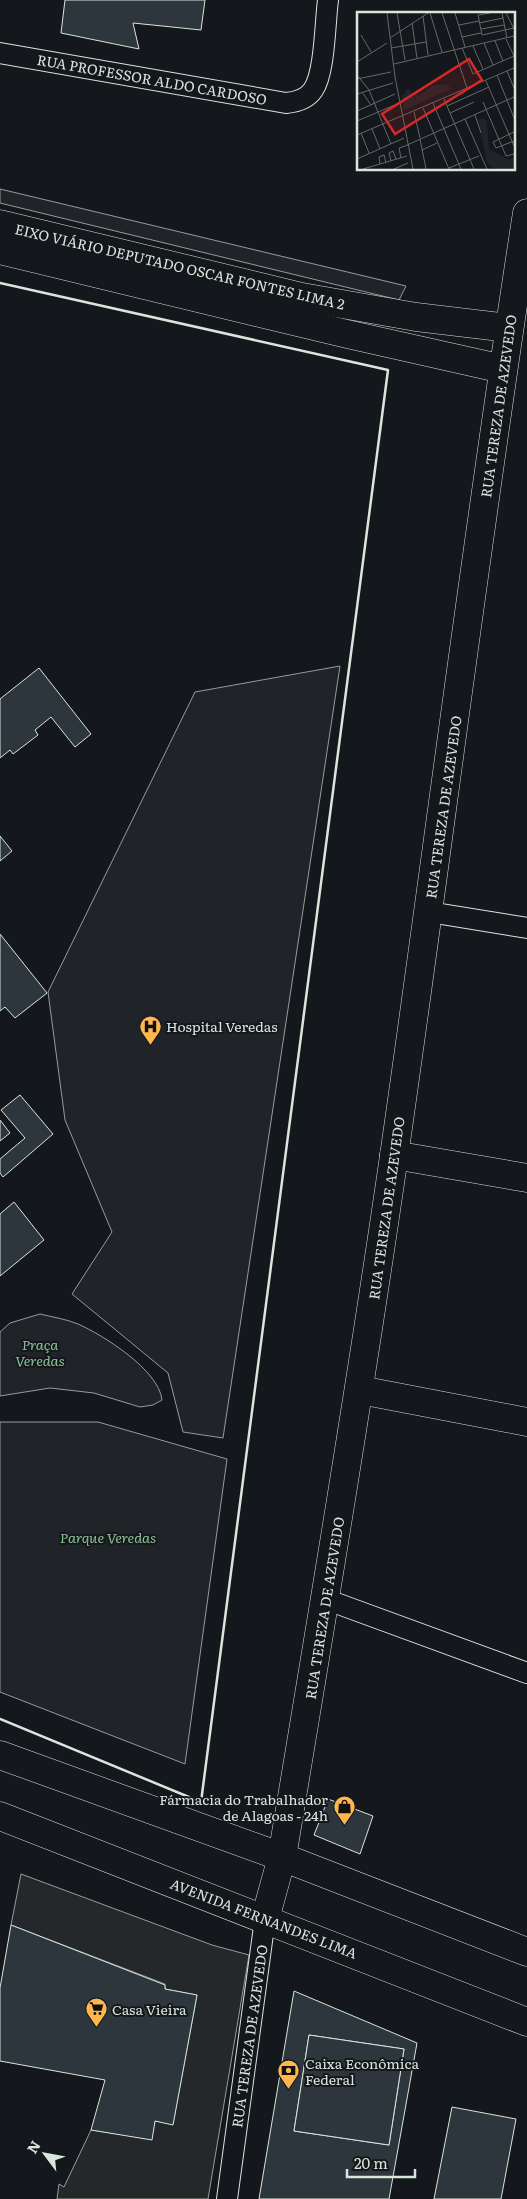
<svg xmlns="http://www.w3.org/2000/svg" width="527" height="2199" font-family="Literata,serif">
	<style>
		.green { fill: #202428; stroke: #939e99 }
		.parking { fill: #24282b; stroke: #939e99 }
		.building { fill: #2c363c; stroke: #d8e6dc; fill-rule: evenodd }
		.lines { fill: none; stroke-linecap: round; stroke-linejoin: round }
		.street-casing { stroke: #d8e6dc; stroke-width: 22 }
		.secondary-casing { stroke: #d8e6dc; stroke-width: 29 }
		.highway-casing { stroke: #d8e6dc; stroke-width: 29 }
		.street { stroke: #14181c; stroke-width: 20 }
		.secondary { stroke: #14181c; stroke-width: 28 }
		.highway { stroke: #14181c; stroke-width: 28 }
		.wall { stroke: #d8e6dc; stroke-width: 2.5 }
		.labels { text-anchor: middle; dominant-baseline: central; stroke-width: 4; stroke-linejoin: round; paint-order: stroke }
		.street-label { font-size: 14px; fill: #d8e6dc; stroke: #14181c }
		.poi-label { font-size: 14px; fill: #d8e6dc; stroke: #14181c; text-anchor: start }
		.park-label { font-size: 14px; font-style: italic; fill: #8ac095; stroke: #14181c }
		.inset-road { fill: none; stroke: #626a69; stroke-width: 1 }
		.view { fill: #d62828; fill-opacity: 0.15; stroke: #d62828; stroke-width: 2.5 }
		.inset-edge { fill: none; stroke: #d8e6dc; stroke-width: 2.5 }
	</style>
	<rect width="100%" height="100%" fill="#14181c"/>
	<g class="green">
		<path d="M 0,189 L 406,286 L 399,300 L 0,203 Z"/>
		<path d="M 340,666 L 223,1438 L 183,1432 L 168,1373 L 72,1294 L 112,1232 L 65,1120 L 48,992 L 195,692 Z"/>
		<path d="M 40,1314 C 52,1317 66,1319 78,1324 C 103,1335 159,1370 162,1400 L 153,1405 L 140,1407 L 94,1393 L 50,1388 L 0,1396 L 0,1332 L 10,1323 Z"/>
		<path d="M 0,1422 L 98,1422 L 227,1459 L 185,1764 L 0,1692 Z"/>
	</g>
	<path class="parking" d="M 21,1874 L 212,1945 L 249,1955 L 208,2199 L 57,2199 L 59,2184 L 64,2187 L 91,2130 L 151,2139 L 155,2121 L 173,2124 L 197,1995 L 165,1989 L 165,1984 L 11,1925 Z"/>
	<g class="building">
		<path d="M 65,0 L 205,0 L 201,30 L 133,23 L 139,49 L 61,33 Z"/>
		<path d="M 39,668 L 91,734 L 75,747 L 51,717 L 35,730 L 38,735 L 13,754 L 10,750 L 0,758 L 0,699 Z"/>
		<path d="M 0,836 L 12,851 L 0,861 Z"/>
		<path d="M 0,934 L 47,993 L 15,1018 L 5,1007 L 0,1011 Z"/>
		<path d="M 20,1095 L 53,1134 L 3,1177 L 0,1173 L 0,1159 L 25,1138 L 1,1110 Z"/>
		<path d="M 0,1120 L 10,1133 L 0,1141 Z"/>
		<path d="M 14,1202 L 44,1240 L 0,1276 L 0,1214 Z"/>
		<path d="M 328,1799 L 373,1816 L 360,1854 L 314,1835 Z"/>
		<path d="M 11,1925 L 165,1985 L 165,1989 L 197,1995 L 173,2125 L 155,2121 L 152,2140 L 91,2130 L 105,2080 L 0,2061 L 0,1988 Z"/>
		<path d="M 294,1991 L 417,2043 L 389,2199 L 259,2199 ZM 309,2035 L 404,2049 L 389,2145 L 294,2131 Z"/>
		<path d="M 309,2035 L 404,2049 L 389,2145 L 294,2131 Z"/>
		<path d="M 452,2107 L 516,2119 L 501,2199 L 434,2199 Z"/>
	</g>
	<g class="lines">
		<defs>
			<g id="street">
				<path d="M 0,53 L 286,103 C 297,102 307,99 313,90 C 325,73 325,22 328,0"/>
				<path d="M 429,912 L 527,928"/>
				<path d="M 325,1599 L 527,1673"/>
				<path d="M 227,2199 L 265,1919"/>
			</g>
			<g id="secondary">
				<path d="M 0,224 L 302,297 L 416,317 L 509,328"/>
				<path d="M 0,250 L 347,334 L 503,369"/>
				<path d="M 394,1155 L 527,1178"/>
				<path d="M 360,1390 L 527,1422"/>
				<path d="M 265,1919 L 282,1857 C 321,1623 360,1390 394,1156 C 439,842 478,527 527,213"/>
			</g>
			<g id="highway">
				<path d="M 0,1755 L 282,1857 L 527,1952"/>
				<path d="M 0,1816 L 527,2022"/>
			</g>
		</defs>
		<use href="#street" class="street-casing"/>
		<use href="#secondary" class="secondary-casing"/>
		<use href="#highway" class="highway-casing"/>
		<use href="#street" class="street"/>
		<use href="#secondary" class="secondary"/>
		<use href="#highway" class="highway"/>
		<path class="wall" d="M 0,283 L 388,370 L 201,1802 L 0,1719"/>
	</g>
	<defs>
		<symbol id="hospital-pin" viewBox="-11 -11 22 30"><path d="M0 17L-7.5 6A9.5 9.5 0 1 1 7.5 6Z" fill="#ffb74d" stroke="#14181c"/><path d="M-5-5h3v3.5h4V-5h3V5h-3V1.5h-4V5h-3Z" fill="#111"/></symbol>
		<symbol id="shop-pin" viewBox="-11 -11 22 30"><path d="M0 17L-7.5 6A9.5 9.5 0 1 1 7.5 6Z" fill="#ffb74d" stroke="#14181c"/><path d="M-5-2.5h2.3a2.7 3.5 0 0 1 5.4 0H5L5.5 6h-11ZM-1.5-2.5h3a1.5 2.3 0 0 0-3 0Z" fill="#111"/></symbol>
		<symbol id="supermarket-pin" viewBox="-11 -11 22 30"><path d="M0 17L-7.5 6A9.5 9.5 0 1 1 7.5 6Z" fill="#ffb74d" stroke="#14181c"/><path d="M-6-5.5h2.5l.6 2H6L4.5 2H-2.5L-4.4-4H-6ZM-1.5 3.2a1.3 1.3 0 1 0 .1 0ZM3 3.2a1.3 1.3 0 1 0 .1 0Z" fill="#111"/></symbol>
		<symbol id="bank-pin" viewBox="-11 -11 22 30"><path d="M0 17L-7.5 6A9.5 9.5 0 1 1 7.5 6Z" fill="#ffb74d" stroke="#14181c"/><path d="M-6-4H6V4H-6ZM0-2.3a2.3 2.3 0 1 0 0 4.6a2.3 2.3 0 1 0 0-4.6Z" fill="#111"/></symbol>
	</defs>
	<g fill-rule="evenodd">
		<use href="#hospital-pin" x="138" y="1014" width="25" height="34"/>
		<use href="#shop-pin" x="332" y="1794" width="25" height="34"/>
		<use href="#supermarket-pin" x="84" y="1996" width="25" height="34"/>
		<use href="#bank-pin" x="276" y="2058" width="25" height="34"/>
	</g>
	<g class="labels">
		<g class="street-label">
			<text transform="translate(152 79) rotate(10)">RUA PROFESSOR ALDO CARDOSO</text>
			<text transform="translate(180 266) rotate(13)">EIXO VIÁRIO DEPUTADO OSCAR FONTES LIMA 2</text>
			<text transform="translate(498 406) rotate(-82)">RUA TEREZA DE AZEVEDO</text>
			<text transform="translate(443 807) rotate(-82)">RUA TEREZA DE AZEVEDO</text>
			<text transform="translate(386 1208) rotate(-82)">RUA TEREZA DE AZEVEDO</text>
			<text transform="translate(324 1608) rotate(-81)">RUA TEREZA DE AZEVEDO</text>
			<text transform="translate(264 1918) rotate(21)">AVENIDA FERNANDES LIMA</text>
			<text transform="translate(249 2036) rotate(-82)">RUA TEREZA DE AZEVEDO</text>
		</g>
		<g class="poi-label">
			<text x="166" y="1026">Hospital Veredas</text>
			<text x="328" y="1799" text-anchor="end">Fármacia do Trabalhador<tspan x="328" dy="16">de Alagoas - 24h</tspan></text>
			<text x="112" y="2009">Casa Vieira</text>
			<text x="305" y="2063">Caixa Econômica<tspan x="305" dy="16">Federal</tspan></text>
		</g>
		<g class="park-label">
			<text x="40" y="1344">Praça<tspan x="40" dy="16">Veredas</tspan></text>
			<text x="108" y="1537">Parque Veredas</text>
		</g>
	</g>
	<g transform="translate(357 12)">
		<rect width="158" height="158" fill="#14181c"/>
		<path d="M 90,72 L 94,77 L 47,98 L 44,83 L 48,82 L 48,78 L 52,77 L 60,90 L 57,80 L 62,84 L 74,74 ZM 126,106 L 130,109 L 132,137 L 152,148 L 157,146 L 157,157 L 137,157 L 130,151 L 121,108 Z" fill="#202428"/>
		<path class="inset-road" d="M 30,1 L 38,65 L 56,157M 40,1 L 48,48M 73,1 L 85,40M 85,1 L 110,76M 98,1 L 108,35M 133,1 L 121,3 L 125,23 L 157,16M 145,1 L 150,26M 149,1 L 157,17M 66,4 L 71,43M 55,11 L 60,46M 122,11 L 146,6M 102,13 L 122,9M 124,17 L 147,13M 4,23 L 14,40M 105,25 L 124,21M 33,26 L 71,1M 149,27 L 157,44M 138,29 L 146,49M 127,31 L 136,53M 116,34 L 126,57M 34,36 L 69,30M 105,36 L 116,62 L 157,44M 0,50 L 30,31M 37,52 L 157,24M 150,59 L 157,76M 0,63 L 12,78 L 34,132M 140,63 L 157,106M 0,67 L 34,60M 129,69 L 157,134M 5,80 L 14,93M 0,82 L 36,71M 87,87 L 117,157M 126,90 L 149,144 L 157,142M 76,91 L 104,157M 90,94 L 132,75M 66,96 L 92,157M 0,99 L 38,82M 57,100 L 63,126M 93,101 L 117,90M 118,103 L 124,121M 108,107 L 130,157M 0,109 L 40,92M 15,117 L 23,137M 157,120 L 136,130 L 139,136 L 157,129M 4,121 L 12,141M 0,123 L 157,56M 63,127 L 69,157M 48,134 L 157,85M 65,138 L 80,131M 44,146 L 42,136 L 48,134M 0,147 L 47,126M 34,149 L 32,141 L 36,139 L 39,147M 23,152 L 22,145 L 27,143 L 29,151M 92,156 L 122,144M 6,157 L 50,144M 37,157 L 51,151"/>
		<path class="view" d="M 112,47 L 125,68 L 38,122 L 25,102 Z"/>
		<rect width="158" height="158" class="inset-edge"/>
	</g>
	<g transform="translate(45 2154) rotate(302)" stroke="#14181c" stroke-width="4" paint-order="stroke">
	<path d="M0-4L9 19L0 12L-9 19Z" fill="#d8e6dc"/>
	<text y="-8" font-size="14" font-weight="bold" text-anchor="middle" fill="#d8e6dc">N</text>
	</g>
	<path d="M347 2169v8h68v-8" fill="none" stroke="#d8e6dc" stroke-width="2.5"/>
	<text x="354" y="2169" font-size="15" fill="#d8e6dc" stroke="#14181c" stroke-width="4" paint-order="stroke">20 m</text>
</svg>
